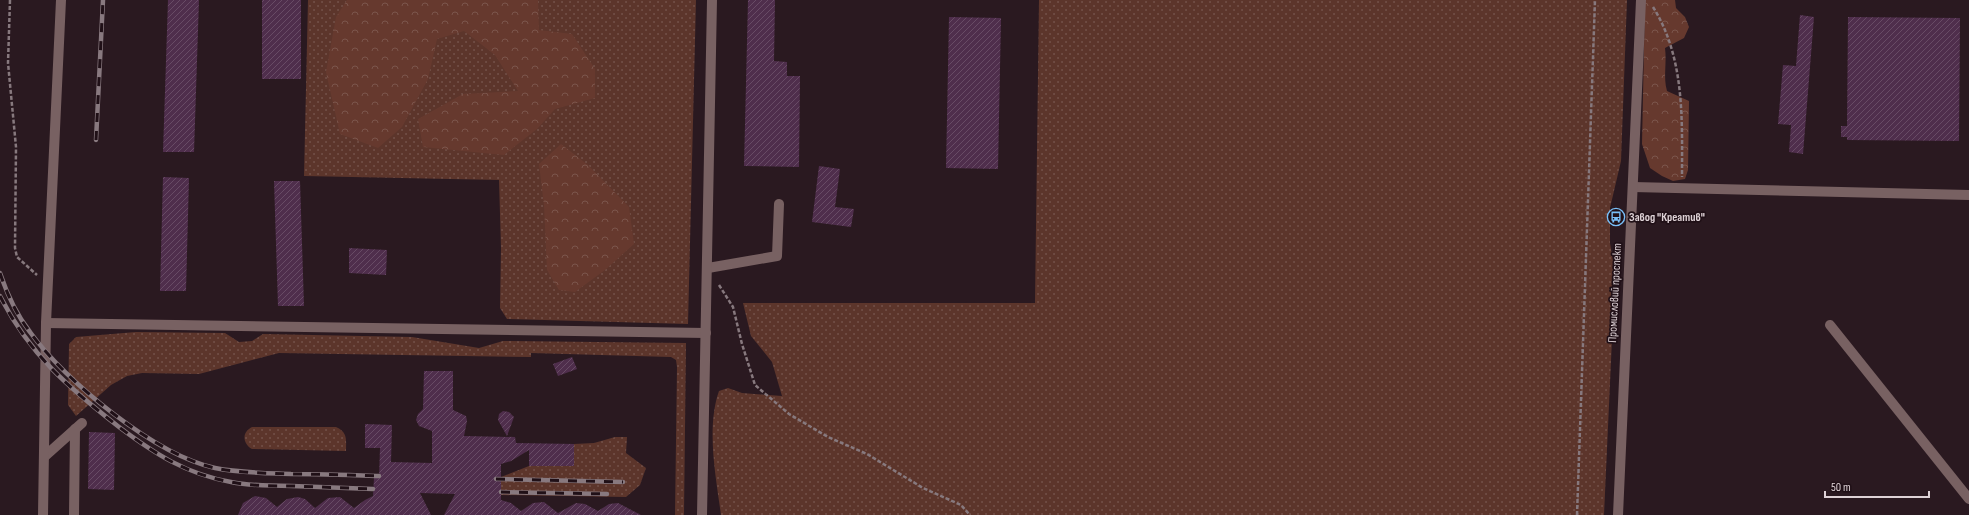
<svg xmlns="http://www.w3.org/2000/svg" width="1969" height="515" font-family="'Sofia Sans Condensed',sans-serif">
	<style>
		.grass { fill: url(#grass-dots) }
		.forest { fill: url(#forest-crowns) }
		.building { fill: url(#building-hatch) }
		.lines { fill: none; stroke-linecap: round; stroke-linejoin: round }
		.path { stroke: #87797e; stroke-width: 2.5; stroke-dasharray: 4 2; stroke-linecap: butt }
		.minor { stroke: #786162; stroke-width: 10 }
		.rail-casing { stroke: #88797f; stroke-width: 4.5 }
		.rail { stroke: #201017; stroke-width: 3; stroke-dasharray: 9; stroke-linecap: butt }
		.labels { text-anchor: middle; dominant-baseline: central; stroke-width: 3.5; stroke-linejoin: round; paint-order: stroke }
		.poi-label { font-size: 12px; font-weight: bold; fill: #ded2d6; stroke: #201017; text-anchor: start }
		.street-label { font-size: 12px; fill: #ded2d6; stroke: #201017 }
	</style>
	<defs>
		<pattern id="grass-dots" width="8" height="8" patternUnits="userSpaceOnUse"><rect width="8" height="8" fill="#5c352b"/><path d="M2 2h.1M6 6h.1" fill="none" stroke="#735149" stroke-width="1.8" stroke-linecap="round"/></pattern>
		<pattern id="forest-crowns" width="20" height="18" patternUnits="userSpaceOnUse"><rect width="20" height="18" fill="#66392e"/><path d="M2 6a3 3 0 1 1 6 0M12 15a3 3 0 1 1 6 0" fill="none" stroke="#7b554c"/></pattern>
		<pattern id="building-hatch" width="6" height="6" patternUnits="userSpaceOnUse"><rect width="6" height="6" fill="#4f2e4c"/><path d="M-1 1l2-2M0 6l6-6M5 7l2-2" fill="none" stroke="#684b65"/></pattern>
	</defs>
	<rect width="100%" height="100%" fill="#2a1920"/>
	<g class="grass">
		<path d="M 308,0 L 696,0 L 688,324 L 507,319 L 500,308 L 501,248 L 499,180 L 304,176 Z"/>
		<path d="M 1039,0 L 1627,0 L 1621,161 L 1610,208 L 1610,243 L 1615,273 L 1604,515 L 721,515 C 716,477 706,428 719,391 L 728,388 L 742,393 L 782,396 L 772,362 L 751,336 L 743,303 L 1035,303 Z"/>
		<path d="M 136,332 L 225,333 L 239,342 L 252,341 L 263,334 L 412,337 L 479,348 L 503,341 L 686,343 L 684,515 L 675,515 L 677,367 L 676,360 L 671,357 L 531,353 L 531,357 L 279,353 L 199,374 L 142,373 L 127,376 L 111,385 L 76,416 L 68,405 L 69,344 L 76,337 Z"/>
		<path d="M 252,427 L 336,427 C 348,432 346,440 346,451 L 252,449 C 242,443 242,432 252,427 Z"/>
		<path d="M 615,437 L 627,437 L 626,453 L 646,468 L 640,485 L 626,497 L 501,495 L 501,482 L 496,479 L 529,466 L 574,466 L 574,444 L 594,443 Z"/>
	</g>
	<g class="forest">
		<path d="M 347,0 L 538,0 L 539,30 L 572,34 L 595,69 L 595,98 L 555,109 L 537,129 L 504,155 L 423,147 L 418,119 L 463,94 L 518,91 L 495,55 L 464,31 L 437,39 L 428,79 L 402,127 L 378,148 L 340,134 L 326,72 L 336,17 Z"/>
		<path d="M 1645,0 L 1675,0 L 1676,8 L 1685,17 L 1689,27 L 1684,38 L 1665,48 C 1667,63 1663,77 1667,91 L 1689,101 L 1688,170 L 1685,179 L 1673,181 L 1662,176 L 1650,168 L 1642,144 Z"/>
		<path d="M 561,144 L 588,165 L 629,207 L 634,244 L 605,270 L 575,292 L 559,290 L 547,270 L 544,205 L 539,164 Z"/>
	</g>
	<g class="building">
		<path d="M 168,0 L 199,0 L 194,152 L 163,152 Z"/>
		<rect x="262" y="0" width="39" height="79"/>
		<path d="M 748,0 L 775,0 L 774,61 L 787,62 L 787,76 L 800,76 L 799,167 L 744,166 Z"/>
		<path d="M 1800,15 L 1814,17 L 1803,154 L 1789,152 L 1791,125 L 1778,124 L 1783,65 L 1796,66 Z"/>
		<path d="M 949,17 L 1001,18 L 998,169 L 946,168 Z"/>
		<path d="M 1848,17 L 1960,18 L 1959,141 L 1847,140 L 1847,137 L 1841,137 L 1841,126 L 1847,126 Z"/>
		<path d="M 819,166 L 840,169 L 835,207 L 854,209 L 851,227 L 812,222 Z"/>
		<path d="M 163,177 L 189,178 L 186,291 L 160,291 Z"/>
		<path d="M 274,181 L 300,181 L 304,306 L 278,306 Z"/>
		<path d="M 349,248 L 387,250 L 386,275 L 349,273 Z"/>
		<path d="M 572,357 L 577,369 L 558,376 L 553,364 Z"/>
		<path d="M 424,371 L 453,371 L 453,410 L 466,416 L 467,421 L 464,436 L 515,437 L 516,443 L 574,444 L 574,466 L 529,466 L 529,450 L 511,461 L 501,464 L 501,500 L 511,503 L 521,511 L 533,503 L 544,502 L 558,513 L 576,503 L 585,504 L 598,511 L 609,504 L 618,503 L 641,515 L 444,515 L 455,494 L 420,493 L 431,515 L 238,515 L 243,503 L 255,496 L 266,498 L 277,507 L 287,499 L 298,497 L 305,499 L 315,508 L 328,498 L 340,497 L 354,508 L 365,500 L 373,496 L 374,478 L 379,478 L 380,448 L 365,448 L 365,424 L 392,425 L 391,462 L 432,463 L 432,431 L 419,426 L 416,420 L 418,414 L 423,409 Z"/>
		<path d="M 503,411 L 509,412 L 514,417 L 507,436 L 498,420 L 499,414 Z"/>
		<path d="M 89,432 L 115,433 L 114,490 L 88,489 Z"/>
	</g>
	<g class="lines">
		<g class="path">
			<path d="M 10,0 L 8,63 L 16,147 L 15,248 L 17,257 L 37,275"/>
			<path d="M 1653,7 C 1685,58 1682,119 1682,177"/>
			<path d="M 719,285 L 733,307 L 742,344 L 755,385 L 789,414 L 828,437 L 867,454 L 923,488 L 961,505 L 970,515"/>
			<path d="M 1577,515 L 1595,0"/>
		</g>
		<g class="minor">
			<path d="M 1633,187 L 1969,195"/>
			<path d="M 708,268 L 777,256 L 779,204"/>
			<path d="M 46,323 L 706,333"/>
			<path d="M 1830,325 L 1969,499"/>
			<path d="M 44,457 L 82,423"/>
			<path d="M 43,515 L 46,323 L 61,0"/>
			<path d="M 74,515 L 75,429"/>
			<path d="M 702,515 L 712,0"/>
			<path d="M 1618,515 L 1641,0"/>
		</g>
		<defs>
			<g id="rail">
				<path d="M 96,140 L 103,0"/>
				<path d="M 0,273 C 7,294 16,314 30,332 C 65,381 155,455 215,468 C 240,473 266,473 291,474 C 320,474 349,475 379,476"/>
				<path d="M 0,296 C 30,355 68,387 119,427 C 155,454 186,474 231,482 C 251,486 272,486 292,486 C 319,487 346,488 373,489"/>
				<path d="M 496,479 L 623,482"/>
				<path d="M 501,492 L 607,494"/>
			</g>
		</defs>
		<use href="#rail" class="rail-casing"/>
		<use href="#rail" class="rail"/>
	</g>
	<defs>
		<symbol id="bus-ring" viewBox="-11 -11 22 22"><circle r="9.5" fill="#201017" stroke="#79bff8" stroke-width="1.5"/><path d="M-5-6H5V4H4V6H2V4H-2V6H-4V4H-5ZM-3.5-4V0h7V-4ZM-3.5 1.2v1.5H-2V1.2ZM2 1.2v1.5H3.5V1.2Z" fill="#79bff8"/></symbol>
	</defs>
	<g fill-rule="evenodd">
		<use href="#bus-ring" x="1606" y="207" width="20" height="20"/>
	</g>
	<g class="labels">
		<g class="poi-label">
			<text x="1629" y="217">Завод "Креатив"</text>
		</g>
		<g class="street-label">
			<text transform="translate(1615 293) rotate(-87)">Промисловий проспект</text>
		</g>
	</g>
	<path d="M1825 491v6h104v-6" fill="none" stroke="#ded2d6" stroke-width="2"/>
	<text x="1831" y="491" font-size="12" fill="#ded2d6" stroke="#201017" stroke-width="3" paint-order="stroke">50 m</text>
</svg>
